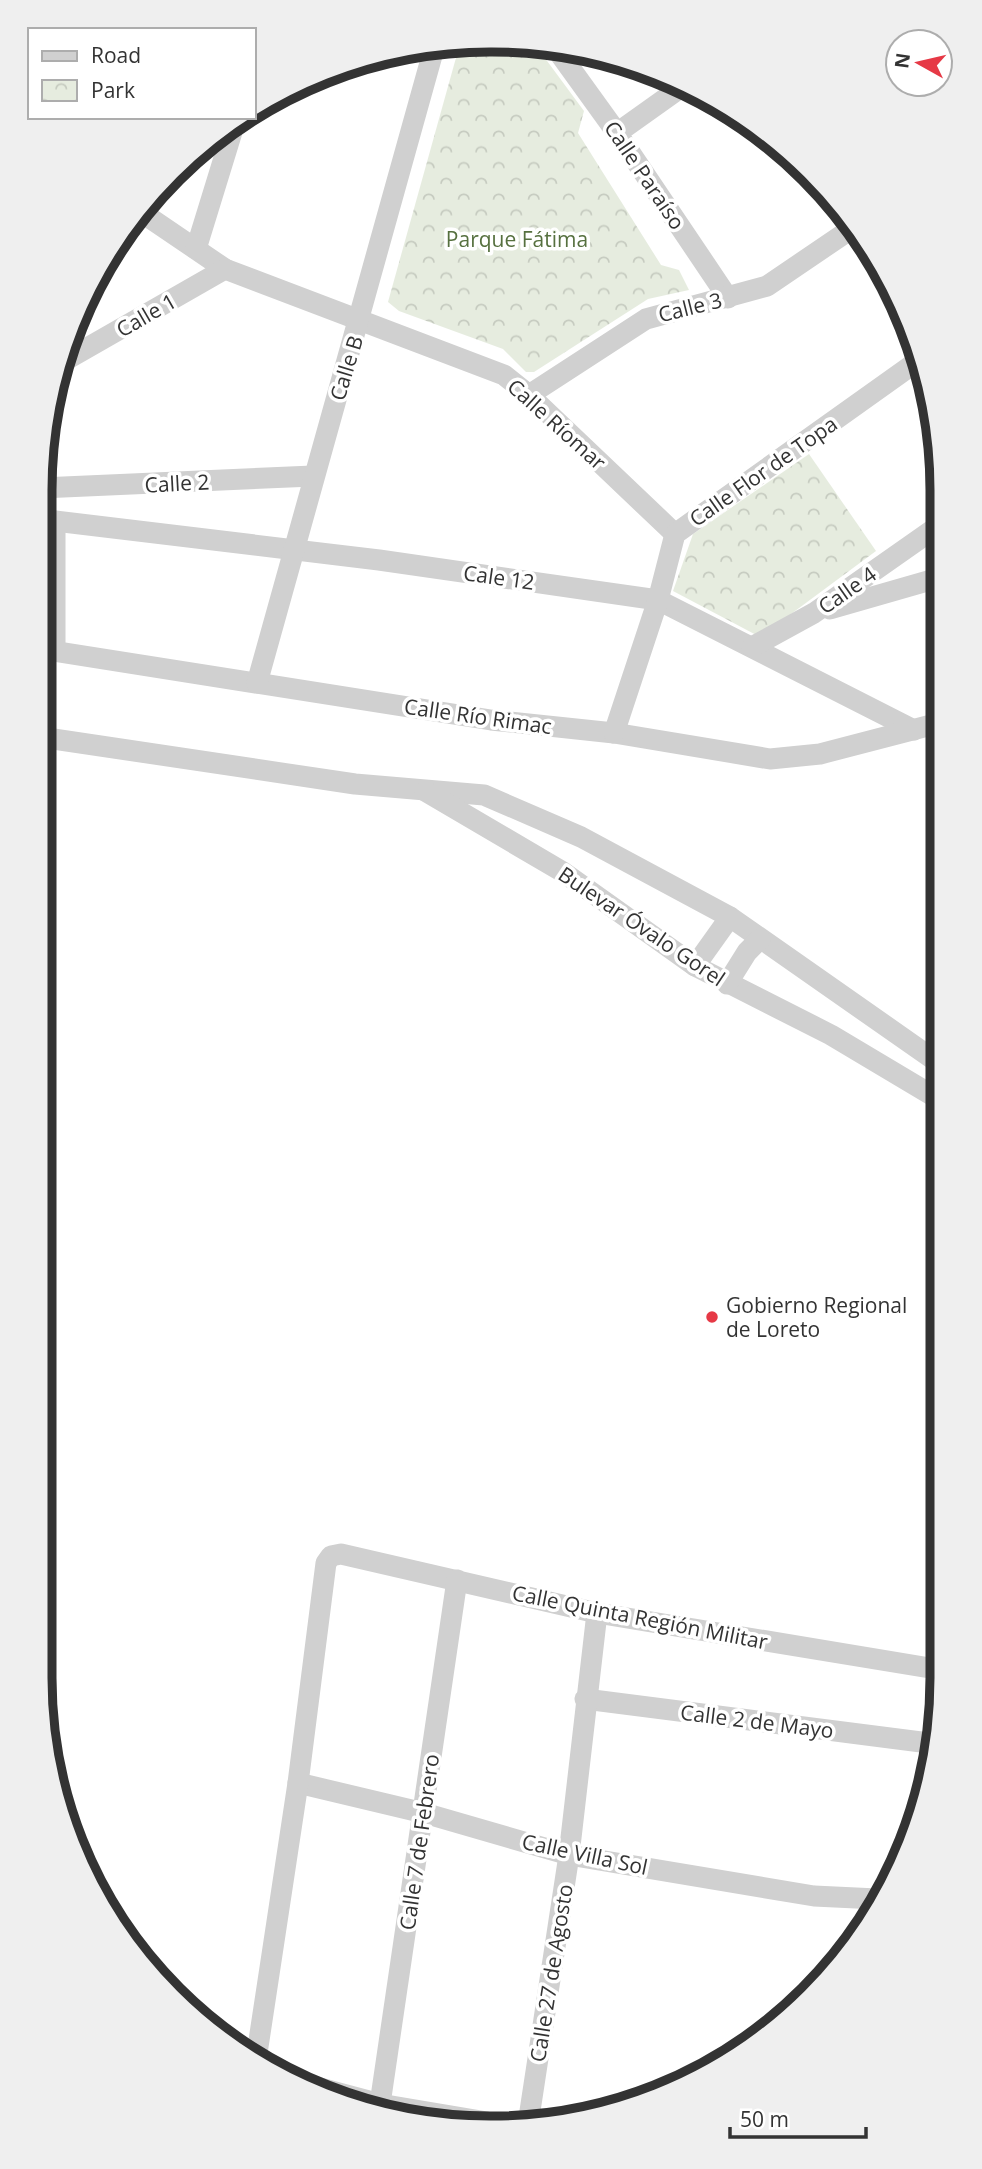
<svg xmlns="http://www.w3.org/2000/svg" width="982" height="2169" font-family="'Open Sans',sans-serif">
	<style>
		.park { fill: url(#park-crowns) }
		.lines { fill: none; stroke-linecap: round; stroke-linejoin: round }
		.minor { stroke: #d0d0d0; stroke-width: 21 }
		.poi-dot { fill: #e63946; stroke: #fff; stroke-width: 2.5 }
		.labels { text-anchor: middle; dominant-baseline: central; stroke-width: 7; stroke-linejoin: round; paint-order: stroke }
		.street-label { font-size: 21px; fill: #333; stroke: #fff }
		.park-label { font-size: 21px; fill: #56703f; stroke: #fff }
		.poi-label { font-size: 21px; fill: #333; stroke: #fff; text-anchor: start }
		.rim { fill: none; stroke: #333; stroke-width: 9 }
	</style>
	<defs>
		<pattern id="park-crowns" width="20" height="18" patternUnits="userSpaceOnUse" patternTransform="scale(1.75)"><rect width="20" height="18" fill="#e6ecdf"/><path d="M2 6a3 3 0 1 1 6 0M12 15a3 3 0 1 1 6 0" fill="none" stroke="#c6cbc0"/></pattern>
	</defs>
	<rect width="100%" height="100%" fill="#fff"/>
	<g class="park">
		<path d="M 491,40 L 539,50 L 584,111 L 578,133 L 661,265 L 679,270 L 689,290 L 648,299 L 534,372 L 526,372 L 503,349 L 399,311 L 388,302 L 459,47 Z"/>
		<path d="M 809,454 L 876,551 L 760,637 L 673,591 L 693,534 Z"/>
	</g>
	<g class="lines">
		<g class="minor">
			<path d="M 560,54 L 617,133 L 728,298"/>
			<path d="M 617,133 L 683,86"/>
			<path d="M 144,214 L 225,269 L 504,375 L 529,395 L 675,534"/>
			<path d="M 196,249 L 232,132"/>
			<path d="M 66,360 L 225,269"/>
			<path d="M 529,395 L 646,319 L 767,286 L 854,227"/>
			<path d="M 41,488 L 313,476"/>
			<path d="M 55,521 L 379,560 L 658,600 L 914,730"/>
			<path d="M 830,609 L 938,578"/>
			<path d="M 752,647 L 814,613 L 938,526"/>
			<path d="M 40,649 L 491,720 L 614,733 L 770,759 L 820,754 L 939,723"/>
			<path d="M 55,651 L 55,521"/>
			<path d="M 257,683 L 433,52"/>
			<path d="M 614,733 L 658,600 L 675,534 L 919,360"/>
			<path d="M 40,737 L 355,784 L 484,795 L 581,837 L 730,917 L 940,1064"/>
			<path d="M 425,791 L 563,872 L 695,966 L 831,1035 L 940,1100"/>
			<path d="M 695,966 L 730,917"/>
			<path d="M 727,984 L 747,952 L 760,939"/>
			<path d="M 585,1699 L 929,1743"/>
			<path d="M 298,1783 L 424,1813 L 569,1855 L 814,1896 L 877,1899"/>
			<path d="M 256,2060 L 298,1783 L 326,1563 L 331,1556 L 341,1554 L 597,1613 L 942,1670"/>
			<path d="M 316,2087 L 380,2104 L 493,2123"/>
			<path d="M 380,2104 L 457,1580"/>
			<path d="M 528,2124 L 569,1855 L 597,1613"/>
		</g>
	</g>
	<circle class="poi-dot" cx="712" cy="1317" r="7"/>
	<g class="labels">
		<g class="street-label">
			<text transform="translate(645 175) rotate(56)">Calle Paraíso</text>
			<text transform="translate(690 307) rotate(-14)">Calle 3</text>
			<text transform="translate(146 315) rotate(-30)">Calle 1</text>
			<text transform="translate(346 368) rotate(-73)">Calle B</text>
			<text transform="translate(557 424) rotate(42)">Calle Ríomar</text>
			<text transform="translate(763 471) rotate(-35)">Calle Flor de Topa</text>
			<text transform="translate(177 483) rotate(-3)">Calle 2</text>
			<text transform="translate(499 577) rotate(8)">Cale 12</text>
			<text transform="translate(847 590) rotate(-35)">Calle 4</text>
			<text transform="translate(478 716) rotate(8)">Calle Río Rimac</text>
			<text transform="translate(642 926) rotate(34)">Bulevar Óvalo Gorel</text>
			<text transform="translate(640 1617) rotate(11)">Calle Quinta Región Militar</text>
			<text transform="translate(757 1721) rotate(7)">Calle 2 de Mayo</text>
			<text transform="translate(419 1842) rotate(-82)">Calle 7 de Febrero</text>
			<text transform="translate(585 1854) rotate(12)">Calle Villa Sol</text>
			<text transform="translate(551 1973) rotate(-81)">Calle 27 de Agosto</text>
		</g>
		<g class="park-label">
			<text x="517" y="239">Parque Fátima</text>
		</g>
		<g class="poi-label">
			<text x="726" y="1305">Gobierno Regional<tspan x="726" dy="24">de Loreto</tspan></text>
		</g>
	</g>
	<path d="M0 0H982V2169H0ZM490 52H492A438 438 0 0 1 930 490V1678A438 438 0 0 1 492 2116H490A438 438 0 0 1 52 1678V490A438 438 0 0 1 490 52Z" fill="#efefef" fill-rule="evenodd"/>
	<path class="rim" d="M490 52H492A438 438 0 0 1 930 490V1678A438 438 0 0 1 492 2116H490A438 438 0 0 1 52 1678V490A438 438 0 0 1 490 52Z"/>
	<rect x="28" y="28" width="228" height="91" fill="#ffffff" stroke="#adadad" stroke-width="2"/>
	<rect x="42" y="51" width="35" height="10" fill="#d0d0d0" stroke="#adadad" stroke-width="2"/>
	<text x="91" y="63" font-size="21" fill="#333333">Road</text>
	<rect x="42" y="80" width="35" height="21" fill="url(#park-crowns)" stroke="#adadad" stroke-width="2"/>
	<text x="91" y="98" font-size="21" fill="#333333">Park</text>
	<g transform="translate(919 63) rotate(278)"><circle r="33" fill="#ffffff" stroke="#adadad" stroke-width="2"/>
	<path d="M0-5L12 26L0 18L-12 26Z" fill="#e63946"/>
	<text y="-10" font-size="19" font-weight="bold" text-anchor="middle" fill="#333333">N</text>
	</g>
	<path d="M730 2127v10h136v-10" fill="none" stroke="#333333" stroke-width="3.5"/>
	<text x="740" y="2127" font-size="21" fill="#333333" stroke="#ffffff" stroke-width="5" paint-order="stroke">50 m</text>
</svg>
